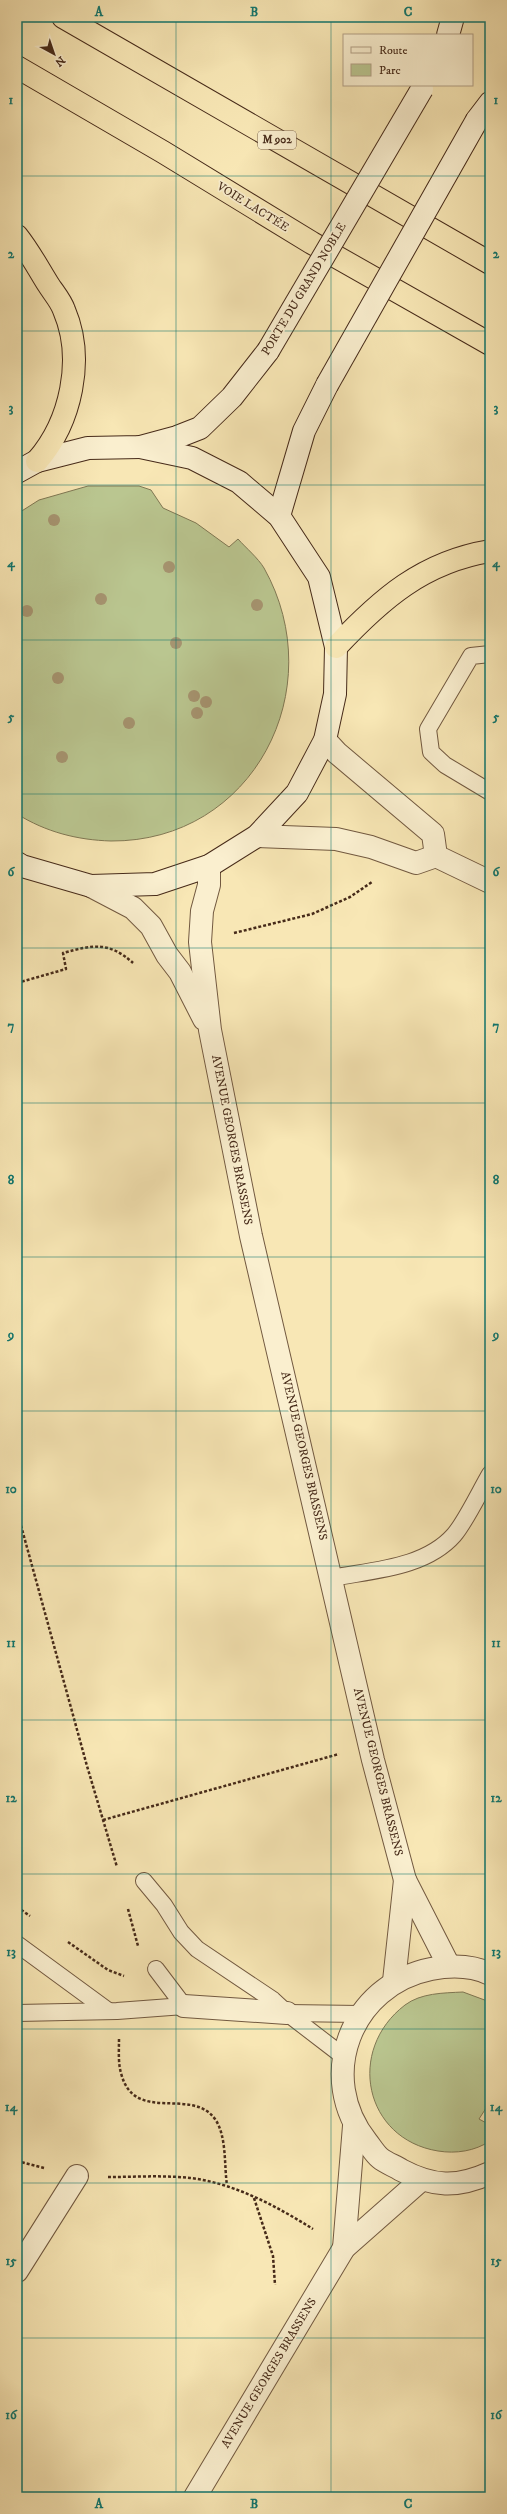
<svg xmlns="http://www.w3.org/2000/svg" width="507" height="2514" font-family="'IM FELL DW Pica',serif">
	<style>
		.green { fill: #bac690; stroke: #807854 }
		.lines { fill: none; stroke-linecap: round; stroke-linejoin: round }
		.service-casing { stroke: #725940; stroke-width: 18 }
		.minor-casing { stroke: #725940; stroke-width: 24 }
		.tertiary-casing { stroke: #725940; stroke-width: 24 }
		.secondary-casing { stroke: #462a19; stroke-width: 24 }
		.trunk-casing { stroke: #462a19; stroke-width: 24 }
		.path { stroke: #462a19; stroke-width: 2.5; stroke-dasharray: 3 2; stroke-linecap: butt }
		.service { stroke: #faefcf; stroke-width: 16 }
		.minor { stroke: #faefcf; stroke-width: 22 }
		.tertiary { stroke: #faefcf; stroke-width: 22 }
		.secondary { stroke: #faefcf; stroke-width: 22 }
		.trunk { stroke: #f8e7b5; stroke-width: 22 }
		.secondary-bridge-casing { stroke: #462a19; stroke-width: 24; stroke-linecap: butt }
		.secondary-bridge { stroke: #faefcf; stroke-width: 22 }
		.tree { fill: #a69470 }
		.grid { fill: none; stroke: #0f766e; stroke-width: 1; stroke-opacity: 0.55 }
		.labels { text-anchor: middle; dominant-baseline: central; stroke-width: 3.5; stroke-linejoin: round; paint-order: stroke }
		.shield { fill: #faefcf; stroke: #7c6550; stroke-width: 1 }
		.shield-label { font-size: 11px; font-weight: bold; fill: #462a19 }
		.street-label { font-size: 12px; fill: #462a19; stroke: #faefcf }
		.neatline { fill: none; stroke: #0f766e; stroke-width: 1.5 }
		.grid-label { font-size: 13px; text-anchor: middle; font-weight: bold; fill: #0f766e }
	</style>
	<rect width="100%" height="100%" fill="#f8e7b5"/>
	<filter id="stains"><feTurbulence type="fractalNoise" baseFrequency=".005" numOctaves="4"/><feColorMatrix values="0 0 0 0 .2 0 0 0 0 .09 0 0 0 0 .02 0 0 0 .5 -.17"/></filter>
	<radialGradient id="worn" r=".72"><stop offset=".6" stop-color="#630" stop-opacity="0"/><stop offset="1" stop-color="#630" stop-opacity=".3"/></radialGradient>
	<g class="green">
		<path d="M 88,486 L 139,486 L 151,490 L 163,508 L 196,523 L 229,547 L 238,539 C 246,548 258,558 264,568 C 332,689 253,842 111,841 C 77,840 46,832 17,814 L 17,514 L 39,500 Z"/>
		<path d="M 463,1992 L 490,2002 L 490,2102 L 479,2119 L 490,2125 L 490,2141 C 475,2151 456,2154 438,2151 C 364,2139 346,2050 405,2005 C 421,1993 443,1993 463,1992 Z"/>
	</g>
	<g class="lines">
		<defs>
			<g id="service">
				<path d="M 490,654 L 471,656 L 428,729 L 431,752 L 445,765 L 490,792"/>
				<path d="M 332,1578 C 373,1570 425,1568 454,1535 C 466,1521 480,1491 490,1474"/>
				<path d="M 144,1881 L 164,1905 L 181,1932 L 197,1949 L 273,2000 L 287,2013 L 343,2056"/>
				<path d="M 17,1944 L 107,2010"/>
				<path d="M 156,1969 L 184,2006"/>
				<path d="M 17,2013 L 117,2011 L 184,2006"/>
				<path d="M 287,2013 L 360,2014"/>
			</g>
			<g id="minor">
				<path d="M 325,740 L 337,753 L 433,834 L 436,856 L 490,882"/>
				<path d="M 257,836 L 336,839 L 371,847 L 416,863 L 436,856"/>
				<path d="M 184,2006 L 287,2013"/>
				<path d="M 17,2271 L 77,2176"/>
			</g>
			<g id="tertiary">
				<path d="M 209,866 L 209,885 L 202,911 L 200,942 L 210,1030 L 251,1236 L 373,1760 L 405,1880 L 449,1966"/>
				<path d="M 91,886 L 133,908 L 151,926 L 167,955 L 180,972 L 204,1019"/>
				<path d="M 490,1974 C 471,1965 452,1965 431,1969 C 351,1985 315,2077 367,2142 C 371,2147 375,2154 380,2158 C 386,2163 395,2166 401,2170 C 433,2187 457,2188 490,2173"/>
				<path d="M 394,1981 L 405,1880"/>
				<path d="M 344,2248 L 354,2126"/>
				<path d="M 195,2497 L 344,2248 L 421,2180"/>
			</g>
			<g id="secondary">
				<path d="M 448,35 L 453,17"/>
				<path d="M 477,120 L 490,103"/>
				<path d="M 17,472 L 37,461 L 88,448 L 140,447 L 177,437 L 200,428 L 232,397 L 268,351"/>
				<path d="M 279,516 L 304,431 L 327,385"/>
				<path d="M 17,863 L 22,866 L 91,886 L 155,884 L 209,866 L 257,836 L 297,793 L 325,740 L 335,694 L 336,647 L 319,577 L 279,516 L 239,482 L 192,458 L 140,447"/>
			</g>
			<g id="trunk">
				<path d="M 63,17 L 490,263"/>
				<path d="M 17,67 L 163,152 L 312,243 L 490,344"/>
				<path d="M 17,236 C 29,251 38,268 48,284 C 53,292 61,301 64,310 C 85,359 71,422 37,461"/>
				<path d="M 336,647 C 381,599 423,562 490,551"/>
			</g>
		</defs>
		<use href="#service" class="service-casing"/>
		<use href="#minor" class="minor-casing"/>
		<use href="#tertiary" class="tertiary-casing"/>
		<use href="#secondary" class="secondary-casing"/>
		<use href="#trunk" class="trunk-casing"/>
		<g class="path">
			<path d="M 234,933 L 312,914 L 350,897 L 372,882"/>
			<path d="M 17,983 L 66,969 L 63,953 C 92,945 109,941 133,963"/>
			<path d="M 17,1511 L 87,1766 L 117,1867"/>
			<path d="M 103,1820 L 339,1754"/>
			<path d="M 17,1907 L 30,1916"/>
			<path d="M 128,1909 L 138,1946"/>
			<path d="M 68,1942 L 108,1970 L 124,1976"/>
			<path d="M 119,2039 C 119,2050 118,2063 121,2073 C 134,2125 191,2086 215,2119 C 227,2136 224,2166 227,2185"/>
			<path d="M 17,2161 L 44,2168"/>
			<path d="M 108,2177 C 135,2177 163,2175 190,2178 C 234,2183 276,2206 313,2229"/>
			<path d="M 254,2198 L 273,2256 L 275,2285"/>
		</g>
		<use href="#service" class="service"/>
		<use href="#minor" class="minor"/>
		<use href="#tertiary" class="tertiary"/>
		<use href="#secondary" class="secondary"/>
		<use href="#trunk" class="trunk"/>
		<defs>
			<g id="secondary-bridge">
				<path d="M 268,351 L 422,89"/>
				<path d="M 327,385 L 477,120"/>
			</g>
		</defs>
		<use href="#secondary-bridge" class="secondary-bridge-casing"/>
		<use href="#secondary-bridge" class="secondary-bridge"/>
	</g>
	<g class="tree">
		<circle cx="54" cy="520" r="6"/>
		<circle cx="169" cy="567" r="6"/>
		<circle cx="101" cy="599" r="6"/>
		<circle cx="257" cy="605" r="6"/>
		<circle cx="27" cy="611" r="6"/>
		<circle cx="176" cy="643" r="6"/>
		<circle cx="58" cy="678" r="6"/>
		<circle cx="194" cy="696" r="6"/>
		<circle cx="206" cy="702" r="6"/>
		<circle cx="197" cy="713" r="6"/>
		<circle cx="129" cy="723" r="6"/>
		<circle cx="62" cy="757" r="6"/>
	</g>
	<path class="grid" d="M 176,17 L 176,2497M 331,17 L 331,2497M 17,176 L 490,176M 17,331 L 490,331M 17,485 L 490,485M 17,640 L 490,640M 17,794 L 490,794M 17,948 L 490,948M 17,1103 L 490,1103M 17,1257 L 490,1257M 17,1411 L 490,1411M 17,1566 L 490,1566M 17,1720 L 490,1720M 17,1874 L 490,1874M 17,2029 L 490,2029M 17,2183 L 490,2183M 17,2338 L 490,2338"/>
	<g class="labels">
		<rect class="shield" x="258" y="131" width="38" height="18" rx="3"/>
		<g class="shield-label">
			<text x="277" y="140">M 902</text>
		</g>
		<g class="street-label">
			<text transform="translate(253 207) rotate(32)">VOIE LACTÉE</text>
			<text transform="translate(304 289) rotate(-59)">PORTE DU GRAND NOBLE</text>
			<text transform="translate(232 1140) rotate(79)">AVENUE GEORGES BRASSENS</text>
			<text transform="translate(304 1456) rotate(77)">AVENUE GEORGES BRASSENS</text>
			<text transform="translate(378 1772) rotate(76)">AVENUE GEORGES BRASSENS</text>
			<text transform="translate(269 2373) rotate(-59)">AVENUE GEORGES BRASSENS</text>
		</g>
	</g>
	<rect width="507" height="2514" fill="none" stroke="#f8e7b5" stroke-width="44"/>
	<rect x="343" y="34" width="130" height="52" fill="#faefcf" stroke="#b2a086"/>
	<rect x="351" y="47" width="20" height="6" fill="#faefcf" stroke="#b2a086"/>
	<text x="379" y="54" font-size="12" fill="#462a19">Route</text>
	<rect x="351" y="64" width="20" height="12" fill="#bac690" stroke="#b2a086"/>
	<text x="379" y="74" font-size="12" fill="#462a19">Parc</text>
	<g transform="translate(54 54) rotate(140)" stroke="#faefcf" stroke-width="3" paint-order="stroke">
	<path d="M0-3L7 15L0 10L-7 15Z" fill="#462a19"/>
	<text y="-6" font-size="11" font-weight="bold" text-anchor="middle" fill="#462a19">N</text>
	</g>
	<rect x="22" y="22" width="463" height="2470" class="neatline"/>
	<g class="grid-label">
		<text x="99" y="16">A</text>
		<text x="254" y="16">B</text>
		<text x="408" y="16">C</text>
		<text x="11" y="104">1</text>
		<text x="496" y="104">1</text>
		<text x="11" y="258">2</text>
		<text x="496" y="258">2</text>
		<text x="11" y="412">3</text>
		<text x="496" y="412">3</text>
		<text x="11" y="567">4</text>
		<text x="496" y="567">4</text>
		<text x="11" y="721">5</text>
		<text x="496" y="721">5</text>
		<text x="11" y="876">6</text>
		<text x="496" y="876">6</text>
		<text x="11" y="1030">7</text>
		<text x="496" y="1030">7</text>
		<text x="11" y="1184">8</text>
		<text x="496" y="1184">8</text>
		<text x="11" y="1339">9</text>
		<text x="496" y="1339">9</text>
		<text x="11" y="1493">10</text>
		<text x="496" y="1493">10</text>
		<text x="11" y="1647">11</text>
		<text x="496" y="1647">11</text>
		<text x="11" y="1802">12</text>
		<text x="496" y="1802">12</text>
		<text x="11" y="1956">13</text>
		<text x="496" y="1956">13</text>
		<text x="11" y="2111">14</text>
		<text x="496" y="2111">14</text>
		<text x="11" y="2265">15</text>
		<text x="496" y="2265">15</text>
		<text x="11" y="2419">16</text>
		<text x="496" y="2419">16</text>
		<text x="99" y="2508">A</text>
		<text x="254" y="2508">B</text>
		<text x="408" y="2508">C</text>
	</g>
	<rect width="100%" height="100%" filter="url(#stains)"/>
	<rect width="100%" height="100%" fill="url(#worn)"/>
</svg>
